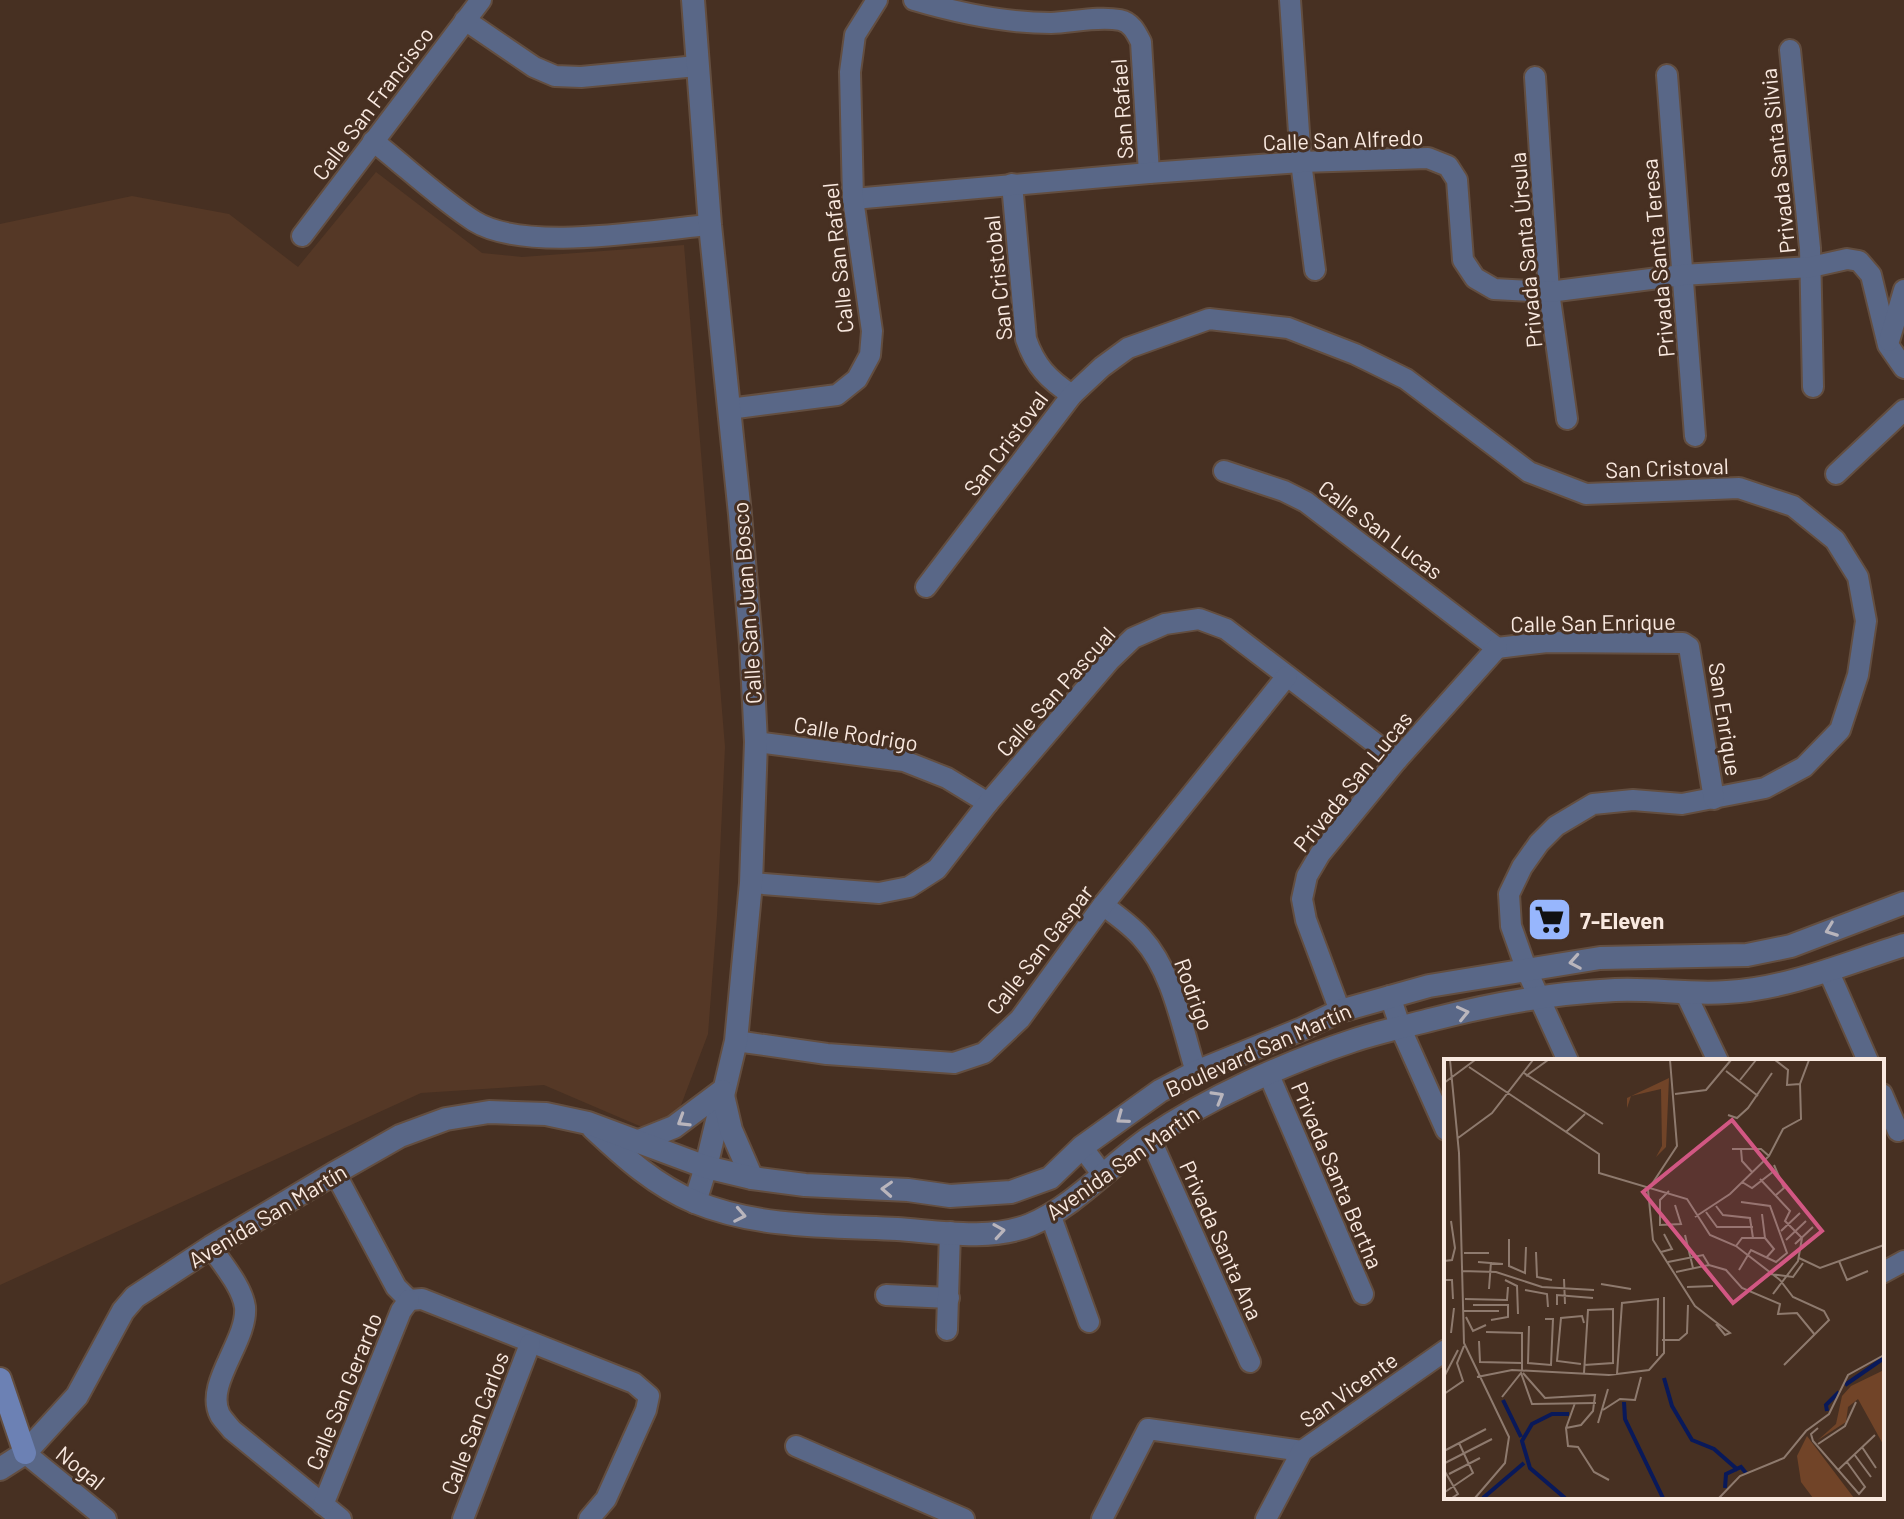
<svg xmlns="http://www.w3.org/2000/svg" width="1904" height="1519" font-family="Barlow,sans-serif">
	<style>
		.built { fill: #553826 }
		.lines { fill: none; stroke-linecap: round; stroke-linejoin: round }
		.minor-casing { stroke: #634e40; stroke-width: 24 }
		.tertiary-casing { stroke: #634e40; stroke-width: 26 }
		.secondary-casing { stroke: #634e40; stroke-width: 26 }
		.minor { stroke: #596787; stroke-width: 20 }
		.tertiary { stroke: #596787; stroke-width: 22 }
		.secondary { stroke: #6c81b4; stroke-width: 22 }
		.oneway { stroke: #b9b5bc }
		.labels { text-anchor: middle; dominant-baseline: central; stroke-width: 6; stroke-linejoin: round; paint-order: stroke }
		.street-label { font-size: 22px; fill: #f9e9e0; stroke: #473022 }
		.poi-label { font-size: 22px; font-weight: bold; fill: #f9e9e0; stroke: #473022; text-anchor: start }
		.inset-river { fill: none; stroke: #09195a; stroke-width: 4 }
		.inset-road { fill: none; stroke: #8e7a6e; stroke-width: 2 }
		.view { fill: #d25783; fill-opacity: 0.15; stroke: #d25783; stroke-width: 4 }
		.inset-edge { fill: none; stroke: #f9e9e0; stroke-width: 4 }
	</style>
	<rect width="100%" height="100%" fill="#473022"/>
	<path class="built" d="M 376,172 L 482,253 L 522,257 L 684,245 L 725,747 L 717,916 L 708,1034 L 678,1113 L 642,1127 L 544,1085 L 421,1093 L 0,1285 L 0,224 L 132,196 L 229,214 L 298,267 Z"/>
	<g class="lines">
		<defs>
			<g id="minor">
				<path d="M 914,0 C 958,13 1005,23 1051,23 C 1073,22 1099,16 1120,20 C 1131,22 1136,32 1141,42 L 1149,173"/>
				<path d="M 1290,0 L 1301,162 L 1315,270"/>
				<path d="M 465,20 L 534,67 L 555,76 L 581,77 L 697,66"/>
				<path d="M 1790,50 L 1810,248 L 1813,387"/>
				<path d="M 1667,75 L 1695,436"/>
				<path d="M 1535,77 L 1549,292 L 1567,419"/>
				<path d="M 373,141 C 405,166 440,199 474,221 C 525,253 649,230 710,225"/>
				<path d="M 1012,184 L 1026,339 C 1035,366 1049,380 1072,395"/>
				<path d="M 853,199 L 1149,173 L 1301,162 L 1428,158 L 1448,166 L 1457,180 L 1463,260 L 1475,278 L 1494,289 L 1549,292 L 1682,275 L 1811,267 L 1847,259 L 1859,261 L 1871,275 L 1888,345 L 1904,368"/>
				<path d="M 302,236 L 481,0"/>
				<path d="M 1889,341 L 1904,290"/>
				<path d="M 729,409 L 837,395 L 857,379 L 870,355 L 872,331 L 853,199 L 850,72 L 855,35 L 877,0"/>
				<path d="M 1224,471 L 1284,491 L 1306,502 L 1497,648"/>
				<path d="M 1836,474 L 1904,410"/>
				<path d="M 926,587 L 1072,395 L 1102,367 L 1128,348 L 1209,319 L 1288,328 L 1355,354 L 1406,379 L 1529,472 L 1586,494 L 1739,488 L 1793,506 L 1835,540 L 1858,577 L 1866,621 L 1858,675 L 1840,730 L 1804,767 L 1765,788 L 1682,804 L 1633,800 L 1593,804 L 1556,826 L 1539,843 L 1522,867 L 1509,894 L 1511,926 L 1527,971 L 1568,1061"/>
				<path d="M 1497,648 L 1547,642 L 1683,643 L 1689,647 L 1714,799"/>
				<path d="M 756,742 L 904,761 L 947,778 L 988,803"/>
				<path d="M 751,883 L 879,893 L 909,887 L 937,869 L 988,803 L 1110,660 L 1133,638 L 1165,624 L 1199,619 L 1226,629 L 1397,760"/>
				<path d="M 1103,905 C 1116,915 1131,925 1142,938 C 1173,972 1182,1028 1196,1072"/>
				<path d="M 1828,970 L 1868,1061"/>
				<path d="M 1685,992 L 1718,1061"/>
				<path d="M 1390,996 L 1401,1029 L 1446,1130"/>
				<path d="M 1340,1011 L 1306,920 L 1302,899 L 1307,876 L 1320,854 L 1397,760 L 1497,648"/>
				<path d="M 736,1041 L 827,1054 L 954,1063 L 984,1053 L 1020,1019 L 1103,905 L 1287,676"/>
				<path d="M 1269,1075 L 1363,1294"/>
				<path d="M 1882,1094 L 1898,1131"/>
				<path d="M 1150,1138 L 1250,1362"/>
				<path d="M 1082,1147 L 1103,1175"/>
				<path d="M 335,1173 L 396,1287 L 409,1300"/>
				<path d="M 1050,1214 L 1089,1322"/>
				<path d="M 211,1247 C 222,1264 242,1286 245,1307 C 248,1341 204,1384 220,1415 C 223,1420 228,1425 232,1430 L 341,1519"/>
				<path d="M 1882,1273 L 1904,1261"/>
				<path d="M 886,1295 L 949,1298"/>
				<path d="M 409,1300 L 422,1299 L 634,1383 L 649,1396 L 646,1410 L 606,1499 L 589,1519"/>
				<path d="M 947,1330 L 950,1232"/>
				<path d="M 796,1446 L 964,1519"/>
				<path d="M 25,1453 L 106,1519"/>
				<path d="M 323,1505 L 401,1311 L 409,1300"/>
				<path d="M 463,1519 L 530,1344"/>
				<path d="M 1102,1519 L 1148,1429 L 1302,1451"/>
				<path d="M 1266,1519 L 1302,1451 L 1446,1350"/>
			</g>
			<g id="tertiary">
				<path d="M 693,0 L 710,225 L 740,514 L 751,644 L 756,742 L 751,883 L 736,1041 L 706,1167 L 695,1202"/>
				<path d="M 593,1128 C 624,1157 656,1186 695,1202 C 758,1228 831,1226 897,1229 C 939,1232 990,1241 1030,1225 C 1075,1206 1109,1166 1149,1138 C 1208,1098 1285,1063 1352,1041 C 1378,1032 1407,1026 1434,1019 C 1492,1004 1554,993 1615,990 C 1652,988 1690,995 1727,992 C 1787,989 1847,963 1904,945"/>
				<path d="M 639,1141 L 674,1127 L 722,1091 L 731,1130 L 752,1178"/>
				<path d="M 0,1469 L 25,1453 L 77,1396 L 123,1311 L 135,1297 L 211,1247 L 335,1173 L 400,1136 L 446,1119 L 489,1112 L 546,1114 L 588,1123 L 706,1167 L 752,1178 L 805,1185 L 908,1190 L 950,1196 L 1011,1192 L 1050,1178 L 1082,1147 L 1160,1091 L 1196,1072 L 1302,1029 L 1340,1011 L 1429,986 L 1600,958 L 1747,955 L 1791,946 L 1904,903"/>
			</g>
			<path id="secondary" d="M 0,1379 L 25,1453"/>
		</defs>
		<use href="#minor" class="minor-casing"/>
		<use href="#tertiary" class="tertiary-casing"/>
		<use href="#secondary" class="secondary-casing"/>
		<use href="#minor" class="minor"/>
		<use href="#tertiary" class="tertiary"/>
		<use href="#secondary" class="secondary"/>
	</g>
	<defs><path id="oneway-chevron" d="M-2-3.5L2.5 0L-2 3.5" fill="none" stroke-width="1.6" stroke-linecap="round" stroke-linejoin="round" transform="scale(2)"/></defs>
	<g class="oneway">
		<use href="#oneway-chevron" transform="translate(1831 930) rotate(159)"/>
		<use href="#oneway-chevron" transform="translate(1575 962) rotate(170)"/>
		<use href="#oneway-chevron" transform="translate(1463 1013) rotate(-13)"/>
		<use href="#oneway-chevron" transform="translate(1218 1097) rotate(-30)"/>
		<use href="#oneway-chevron" transform="translate(1122 1118) rotate(144)"/>
		<use href="#oneway-chevron" transform="translate(683 1121) rotate(148)"/>
		<use href="#oneway-chevron" transform="translate(887 1189) rotate(-177)"/>
		<use href="#oneway-chevron" transform="translate(740 1215) rotate(11)"/>
		<use href="#oneway-chevron" transform="translate(999 1231) rotate(-9)"/>
	</g>
	<defs>
		<symbol id="supermarket-square" viewBox="-11 -11 22 22"><rect x="-9" y="-9" width="18" height="18" rx="4" fill="#97b6fd" stroke="#473022"/><path d="M-6-5.5h2.5l.6 2H6L4.5 2H-2.5L-4.4-4H-6ZM-1.5 3.2a1.3 1.3 0 1 0 .1 0ZM3 3.2a1.3 1.3 0 1 0 .1 0Z" fill="#111"/></symbol>
	</defs>
	<g fill-rule="evenodd">
		<use href="#supermarket-square" x="1524" y="894" width="51" height="51"/>
	</g>
	<g class="labels">
		<g class="street-label">
			<text transform="translate(372 103) rotate(-53)">Calle San Francisco</text>
			<text transform="translate(1121 109) rotate(-94)">San Rafael</text>
			<text transform="translate(1343 139) rotate(-2)">Calle San Alfredo</text>
			<text transform="translate(1777 161) rotate(-96)">Privada Santa Silvia</text>
			<text transform="translate(1525 250) rotate(-95)">Privada Santa Úrsula</text>
			<text transform="translate(837 258) rotate(-96)">Calle San Rafael</text>
			<text transform="translate(1657 258) rotate(-95)">Privada Santa Teresa</text>
			<text transform="translate(997 278) rotate(-96)">San Cristobal</text>
			<text transform="translate(1005 443) rotate(-53)">San Cristoval</text>
			<text transform="translate(1667 467) rotate(-2)">San Cristoval</text>
			<text transform="translate(1381 529) rotate(37)">Calle San Lucas</text>
			<text transform="translate(746 603) rotate(-94)">Calle San Juan Bosco</text>
			<text transform="translate(1593 622) rotate(-1)">Calle San Enrique</text>
			<text transform="translate(1055 691) rotate(-48)">Calle San Pascual</text>
			<text transform="translate(1726 719) rotate(81)">San Enrique</text>
			<text transform="translate(856 733) rotate(9)">Calle Rodrigo</text>
			<text transform="translate(1352 781) rotate(-51)">Privada San Lucas</text>
			<text transform="translate(1039 949) rotate(-52)">Calle San Gaspar</text>
			<text transform="translate(1195 994) rotate(70)">Rodrigo</text>
			<text transform="translate(1258 1049) rotate(-24)">Boulevard San Martín</text>
			<text transform="translate(1122 1162) rotate(-35)">Avenida San Martin</text>
			<text transform="translate(1338 1175) rotate(67)">Privada Santa Bertha</text>
			<text transform="translate(267 1215) rotate(-31)">Avenida San Martín</text>
			<text transform="translate(1222 1240) rotate(66)">Privada Santa Ana</text>
			<text transform="translate(1348 1389) rotate(-35)">San Vicente</text>
			<text transform="translate(343 1391) rotate(-68)">Calle San Gerardo</text>
			<text transform="translate(474 1423) rotate(-69)">Calle San Carlos</text>
			<text transform="translate(81 1467) rotate(39)">Nogal</text>
		</g>
		<g class="poi-label">
			<text x="1580" y="920">7-Eleven</text>
		</g>
	</g>
	<g transform="translate(1444 1059)">
		<rect width="440" height="440" fill="#473022"/>
		<path d="M 225,19 L 222,88 L 212,98 L 218,87 L 217,30 L 187,37 L 183,49 L 183,39 ZM 440,311 L 440,387 L 414,340 L 404,348 L 402,363 L 374,381 L 392,365 L 398,337 L 407,327 ZM 363,377 L 410,439 L 369,439 L 357,423 L 353,397 Z" fill="#714428"/>
		<path class="inset-river" d="M 220,319 L 228,347 L 248,381 L 270,390 L 294,411M 401,326 L 440,299M 59,341 L 77,378M 180,343 L 181,360 L 219,439M 383,352 L 382,346 L 395,333M 281,429 L 282,415 L 297,408 L 302,414M 39,439 L 80,404M 121,439 L 86,409 L 78,382 L 88,365 L 108,355 L 125,355"/>
		<path class="inset-road" d="M 6,1 L 15,94 L 20,284 L 65,378 L 61,404 L 31,439M 331,1 L 344,11 L 343,26 L 356,25M 25,8 L 155,95 L 155,114 L 243,140 L 266,176 L 292,187 L 336,221M 282,12 L 314,37M 80,14 L 159,65M 82,17 L 104,1M 296,21 L 312,1M 0,24 L 31,1M 231,35 L 262,31 L 287,1M 284,56 L 293,59 L 304,49 L 328,14M 122,73 L 141,55M 14,79 L 48,54 L 89,1M 288,90 L 317,90 L 325,97M 297,90 L 298,102 L 308,113M 330,106 L 340,129 L 332,136M 316,120 L 346,152 L 341,162 L 358,179M 298,123 L 308,129 L 330,112M 204,131 L 209,181 L 251,247 L 286,274 L 281,276 L 272,265M 204,131 L 233,87 L 226,1M 225,132 L 216,141 L 216,166 L 237,165 L 231,146M 272,147 L 279,156 L 306,159 L 309,179M 262,153 L 273,168 L 309,168M 318,155 L 321,179M 251,158 L 286,135 L 325,97 L 339,70 L 357,60 L 356,25 L 365,1M 337,172 L 356,154M 241,176 L 249,209M 321,179 L 330,190 L 322,199M 65,180 L 65,207 L 81,214 L 82,188M 342,181 L 362,162M 351,185 L 369,168M 292,187 L 298,179 L 321,179M 92,193 L 93,218 L 108,221M 217,193 L 228,190 L 220,175M 20,194 L 45,194M 355,199 L 376,209 L 440,186M 0,202 L 8,201 L 11,189 L 7,162M 395,202 L 403,221 L 424,212M 34,203 L 59,205M 224,203 L 259,196 L 265,206M 295,211 L 307,191 L 332,203 L 343,194 L 326,147 L 297,143M 18,212 L 52,213 L 98,228 L 150,231M 232,213 L 265,206 L 282,211 L 298,229 L 336,245 L 334,255 L 353,254 L 371,276M 326,215 L 349,218 L 359,204M 120,220 L 121,245M 0,221 L 8,221 L 9,240M 61,221 L 73,227 L 74,255M 336,221 L 349,238 L 380,252 L 385,261 L 340,306M 157,225 L 187,230M 243,228 L 269,227M 45,230 L 47,203M 81,231 L 103,235 L 104,248M 329,235 L 354,202 L 358,179M 21,240 L 63,241 L 64,228M 29,246 L 64,246 L 64,258 L 47,261M 113,246 L 113,236 L 149,239M 19,252 L 55,252M 22,258 L 29,272 L 42,266M 85,267 L 84,304 L 107,306 L 109,260 L 101,260M 42,273 L 78,274 L 78,311M 7,274 L 10,249M 218,281 L 235,281 L 243,274 L 244,246M 35,282 L 36,303 L 78,304M 137,305 L 113,302 L 117,259 L 138,257 L 140,264M 79,314 L 101,339 L 151,336 L 149,352 L 137,366 L 122,369M 140,314 L 144,251 L 169,250 L 169,304 L 140,306M 173,315 L 178,244 L 214,240 L 213,297M 0,318 L 14,291M 33,318 L 68,311 L 165,316 L 205,311 L 220,294 L 220,238M 0,335 L 19,322 L 13,304 L 20,287M 58,338 L 77,314 L 88,345 L 152,344M 131,344 L 122,369 L 124,387 L 134,388 L 150,413 L 165,421M 159,351 L 176,340 L 191,341 L 197,318M 154,364 L 164,330M 374,369 L 367,375 L 369,382 L 415,435 L 421,428 L 403,403M 374,385 L 401,367 L 412,343M 418,388 L 432,409M 0,392 L 42,370M 410,395 L 427,418M 1,404 L 48,380M 0,411 L 14,435 L 8,439M 394,411 L 431,376M 5,415 L 36,399M 1,433 L 29,414 L 15,384M 275,439 L 296,417 L 340,399 L 362,372 L 385,355 L 404,316 L 440,296"/>
		<path class="view" d="M 288,61 L 378,172 L 289,244 L 199,133 Z"/>
		<rect width="440" height="440" class="inset-edge"/>
	</g>
</svg>
